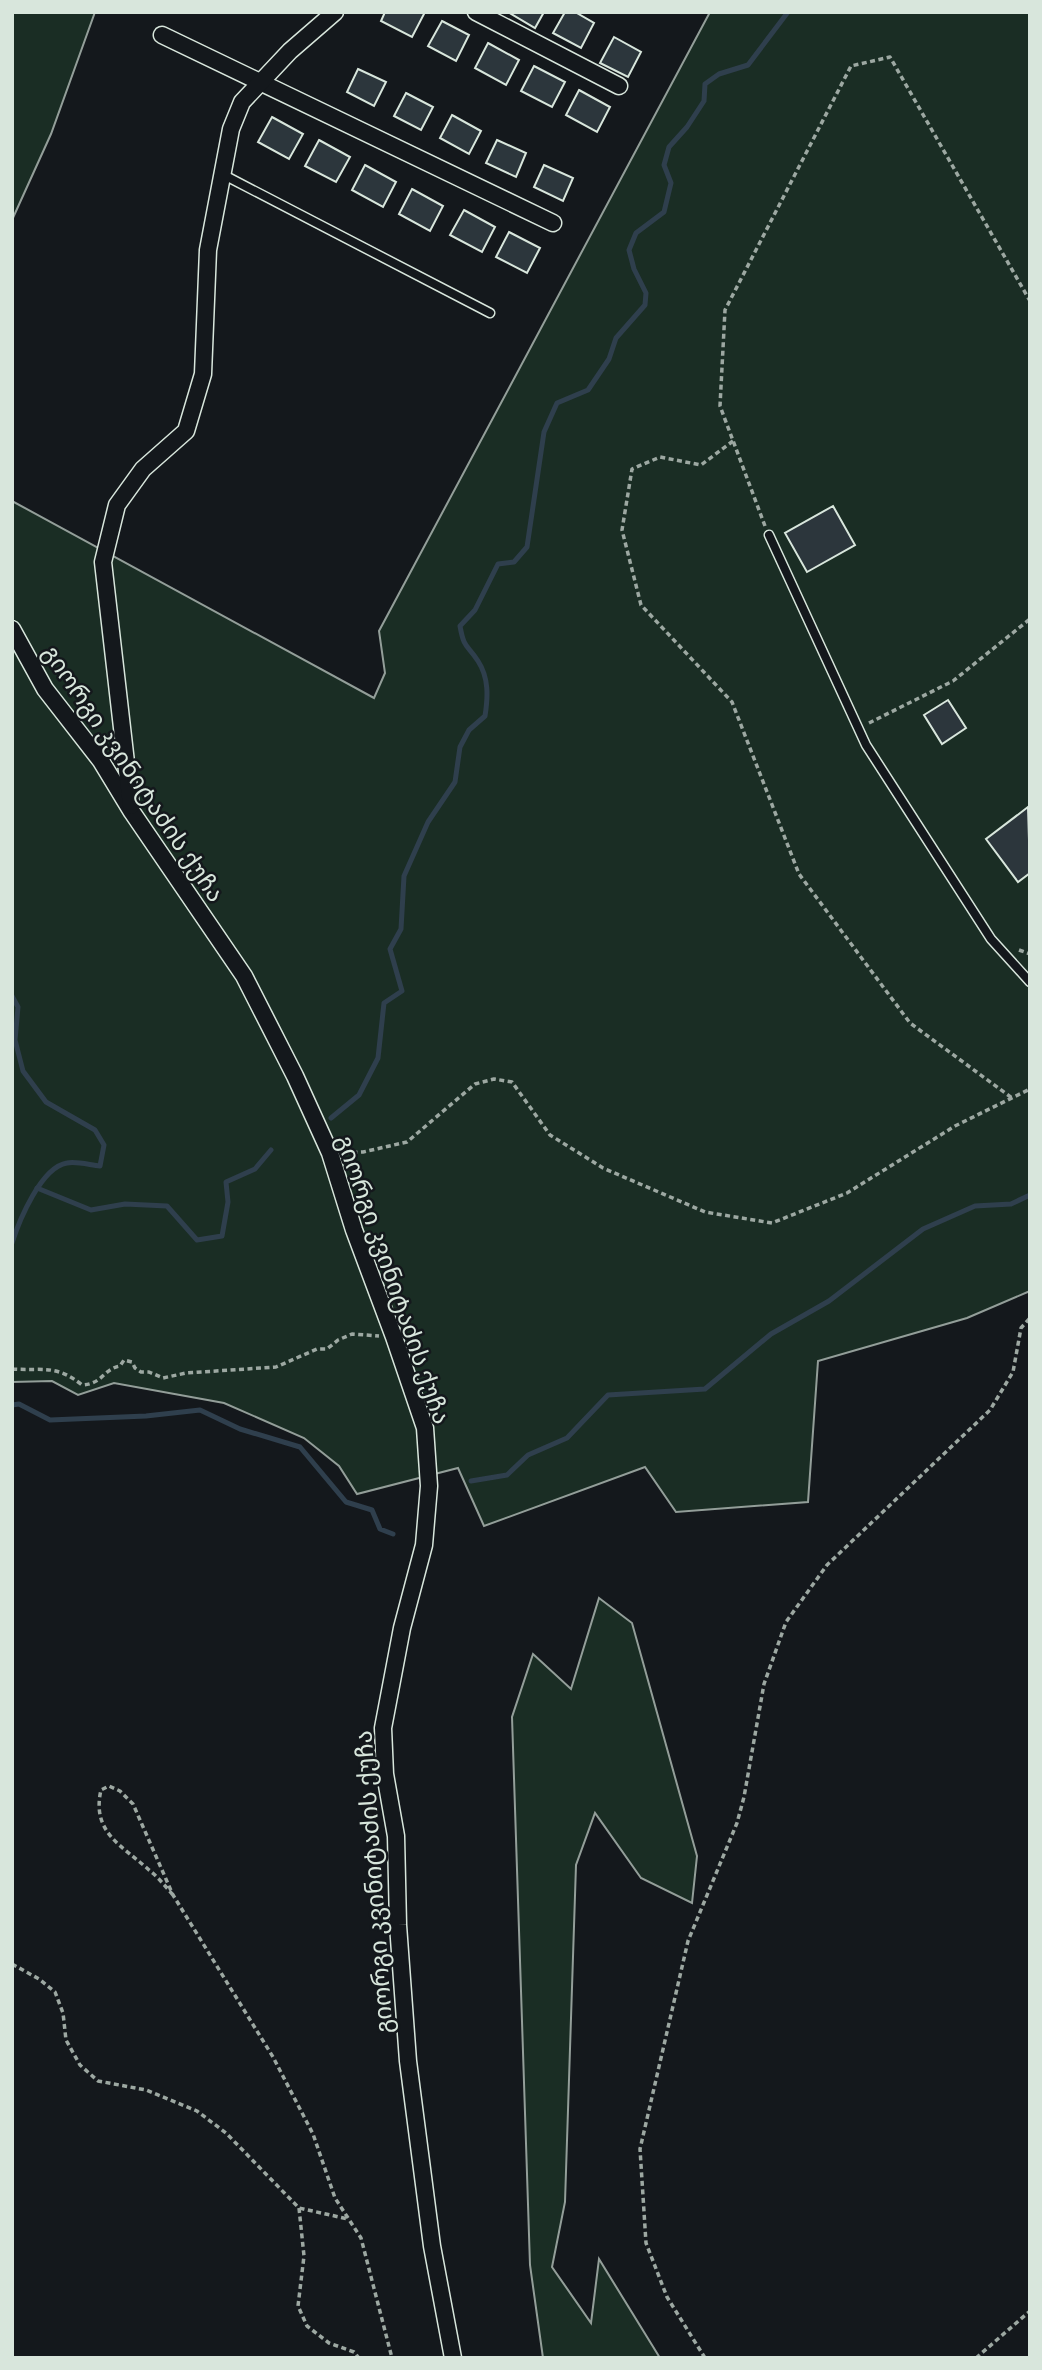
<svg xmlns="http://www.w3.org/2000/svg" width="1042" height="2370" font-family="'Titillium Web','Noto Sans Georgian',sans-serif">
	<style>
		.green { fill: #1a2d24; stroke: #939e99; stroke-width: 2 }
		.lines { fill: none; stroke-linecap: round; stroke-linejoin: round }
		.stream { stroke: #2f3f4d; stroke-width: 5 }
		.building { fill: #2c363c; stroke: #d8e6dc; stroke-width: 2 }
		.service-casing { stroke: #d8e6dc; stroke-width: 11 }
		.minor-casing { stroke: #d8e6dc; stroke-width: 19 }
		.path { stroke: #9da8a2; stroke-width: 3.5; stroke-dasharray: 5 3.5; stroke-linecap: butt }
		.service { stroke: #14181c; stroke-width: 8 }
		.minor { stroke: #14181c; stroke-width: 16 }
		.labels { text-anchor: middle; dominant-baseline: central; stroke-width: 5; stroke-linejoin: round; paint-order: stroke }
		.street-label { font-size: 24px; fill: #d8e6dc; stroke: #14181c }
	</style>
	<rect width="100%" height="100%" fill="#14181c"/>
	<g class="green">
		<path d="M 12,12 L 95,12 L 51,134 L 12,220 Z"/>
		<path d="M 710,12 L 1030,12 L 1030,1291 L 967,1318 L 818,1361 L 808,1502 L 676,1512 L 645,1467 L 484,1526 L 458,1468 L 357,1494 L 339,1466 L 304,1438 L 224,1403 L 114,1383 L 78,1395 L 52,1381 L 12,1382 L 12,501 L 374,698 L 385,673 L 379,631 Z"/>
		<path d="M 599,1598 L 632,1623 L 697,1856 L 692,1903 L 641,1878 L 595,1813 L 576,1865 L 565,2202 L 552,2267 L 591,2323 L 599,2259 L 660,2358 L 543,2358 L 530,2265 L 512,1717 L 533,1654 L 571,1689 Z"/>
	</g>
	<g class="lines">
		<g class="stream">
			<path d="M 12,996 L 18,1007 L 15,1040 L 23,1071 L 46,1102 L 95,1130 L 104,1145 L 100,1166 C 90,1165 76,1161 67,1163 C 41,1167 19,1221 12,1243"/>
			<path d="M 331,1118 L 359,1095 L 378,1058 L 384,1003 L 402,991 L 390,949 L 401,929 L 404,876 L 428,822 L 455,782 L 460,747 L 469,730 L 485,716 C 488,697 489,678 478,661 C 467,644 464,649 460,626 L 475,610 L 498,564 L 514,562 L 527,547 L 544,432 L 557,403 L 588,390 L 609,359 L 616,338 L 645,305 L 646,293 L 634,269 L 629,250 L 636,233 L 664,212 L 671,183 L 664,165 L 669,147 L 687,127 L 704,101 L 705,84 L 719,74 L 748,65 L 788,12"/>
			<path d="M 37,1188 L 91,1210 L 125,1204 L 167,1206 L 197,1240 L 222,1236 L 228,1202 L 226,1182 L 255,1169 L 271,1150"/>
			<path d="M 12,1405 L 19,1404 L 50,1420 L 146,1416 L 200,1410 L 240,1429 L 300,1447 L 346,1502 L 372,1510 L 380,1529 L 393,1534"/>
			<path d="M 471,1481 L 507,1475 L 528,1455 L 567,1438 L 608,1395 L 705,1389 L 771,1334 L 829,1301 L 923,1229 L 975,1206 L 1011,1204 L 1030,1195"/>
		</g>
	</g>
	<g class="building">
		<path d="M 385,12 L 425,12 L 412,37 L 381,21 Z"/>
		<path d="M 508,12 L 544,12 L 535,28 Z"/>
		<path d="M 565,12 L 575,12 L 594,23 L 581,48 L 553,33 Z"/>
		<path d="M 442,21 L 469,35 L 456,61 L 428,46 Z"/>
		<path d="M 614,37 L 641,52 L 628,77 L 600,63 Z"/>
		<path d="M 488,43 L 519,60 L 506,85 L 475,68 Z"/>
		<path d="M 534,66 L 565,82 L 552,107 L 521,91 Z"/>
		<path d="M 358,69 L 386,82 L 374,106 L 347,92 Z"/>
		<path d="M 579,90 L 610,107 L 597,132 L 566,115 Z"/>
		<path d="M 406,93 L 433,107 L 421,130 L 394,116 Z"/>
		<path d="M 452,115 L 481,131 L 469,154 L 440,138 Z"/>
		<path d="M 272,117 L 303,134 L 289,159 L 258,142 Z"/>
		<path d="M 319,140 L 350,157 L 336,182 L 305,166 Z"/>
		<path d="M 497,140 L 526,153 L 516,177 L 486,163 Z"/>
		<path d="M 365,165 L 396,182 L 383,207 L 352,190 Z"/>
		<path d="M 544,165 L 573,178 L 563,201 L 534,187 Z"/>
		<path d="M 412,189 L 443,206 L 430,231 L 399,214 Z"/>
		<path d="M 464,210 L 495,227 L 482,252 L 450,235 Z"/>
		<path d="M 509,232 L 540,248 L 527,273 L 496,257 Z"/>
		<path d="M 833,506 L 855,545 L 807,572 L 785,533 Z"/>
		<path d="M 948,700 L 966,728 L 942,744 L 924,715 Z"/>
		<path d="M 1028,807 L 1030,873 L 1018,882 L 986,839 Z"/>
	</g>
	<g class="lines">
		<defs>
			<g id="service">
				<path d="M 222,174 L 490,313"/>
				<path d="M 769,535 L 866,745 L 991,939 L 1030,982"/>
			</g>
			<g id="minor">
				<path d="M 476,12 L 619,86"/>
				<path d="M 162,35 L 553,223"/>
				<path d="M 12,629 L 45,689 L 101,761 L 132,812 L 244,976 L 295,1076 L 330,1153 L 354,1230 L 394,1337 L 425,1428 L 429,1486 L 424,1545 L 402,1628 L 383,1728 L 385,1774 L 396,1836 L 398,1925 L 408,2061 L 432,2246 L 453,2358"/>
				<path d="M 131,806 L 103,562 L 117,505 L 143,469 L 186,431 L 203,374 L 208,250 L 231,129 L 242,102 L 290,51 L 335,12"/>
			</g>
		</defs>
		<use href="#service" class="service-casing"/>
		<use href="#minor" class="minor-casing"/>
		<g class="path">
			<path d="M 733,441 L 701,465 L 660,457 L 632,469 L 622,530 L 641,605 L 732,702 L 799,874 L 910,1023 L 1012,1098"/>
			<path d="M 765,526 L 720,406 L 725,310 L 851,66 L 890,57 L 1030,301"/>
			<path d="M 869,723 L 953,681 L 1030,619"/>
			<path d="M 1019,950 L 1030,954"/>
			<path d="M 344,1153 L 363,1152 L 407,1142 L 475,1084 L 494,1079 L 512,1082 L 550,1135 L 603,1168 L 705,1212 L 772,1223 L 847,1193 L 955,1126 L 1030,1089"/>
			<path d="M 12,1369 C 43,1371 56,1364 82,1385 C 103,1384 103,1369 120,1366 L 124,1360 L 132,1362 L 135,1368 L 141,1372 L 149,1372 L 163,1378 L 186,1373 L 276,1367 L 317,1349 L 327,1349 L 338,1340 L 352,1334 L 379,1336"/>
			<path d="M 173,1895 C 165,1886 158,1877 149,1870 C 123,1846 91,1833 101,1790 L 109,1786 L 120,1791 L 133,1804 L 173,1895 L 273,2057 L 313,2134 L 335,2198 L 361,2238 L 392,2358"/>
			<path d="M 12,1964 L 39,1979 L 55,1992 L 63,2013 L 66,2040 L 80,2065 L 98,2081 L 146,2090 L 197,2111 L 226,2133 L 299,2208 L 348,2219"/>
			<path d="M 299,2208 L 304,2256 L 298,2306 L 307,2326 L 329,2343 L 354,2352 L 359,2358"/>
			<path d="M 705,2358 L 667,2297 L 646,2243 L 640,2149 L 688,1941 L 737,1823 L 744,1797 L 764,1684 L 786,1622 L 827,1565 L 990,1410 L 1013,1372 L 1021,1328 L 1030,1318"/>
			<path d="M 976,2358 L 1030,2311"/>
		</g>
		<use href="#service" class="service"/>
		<use href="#minor" class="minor"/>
	</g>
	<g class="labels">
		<g class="street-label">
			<text transform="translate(134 773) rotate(56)">გიორგი კვინიტაძის ქუჩა</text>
			<text transform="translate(394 1279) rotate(71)">გიორგი კვინიტაძის ქუჩა</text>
			<text transform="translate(373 1882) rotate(-94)">გიორგი კვინიტაძის ქუჩა</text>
		</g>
	</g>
	<rect width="1042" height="2370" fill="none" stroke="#d8e6dc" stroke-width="28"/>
</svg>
